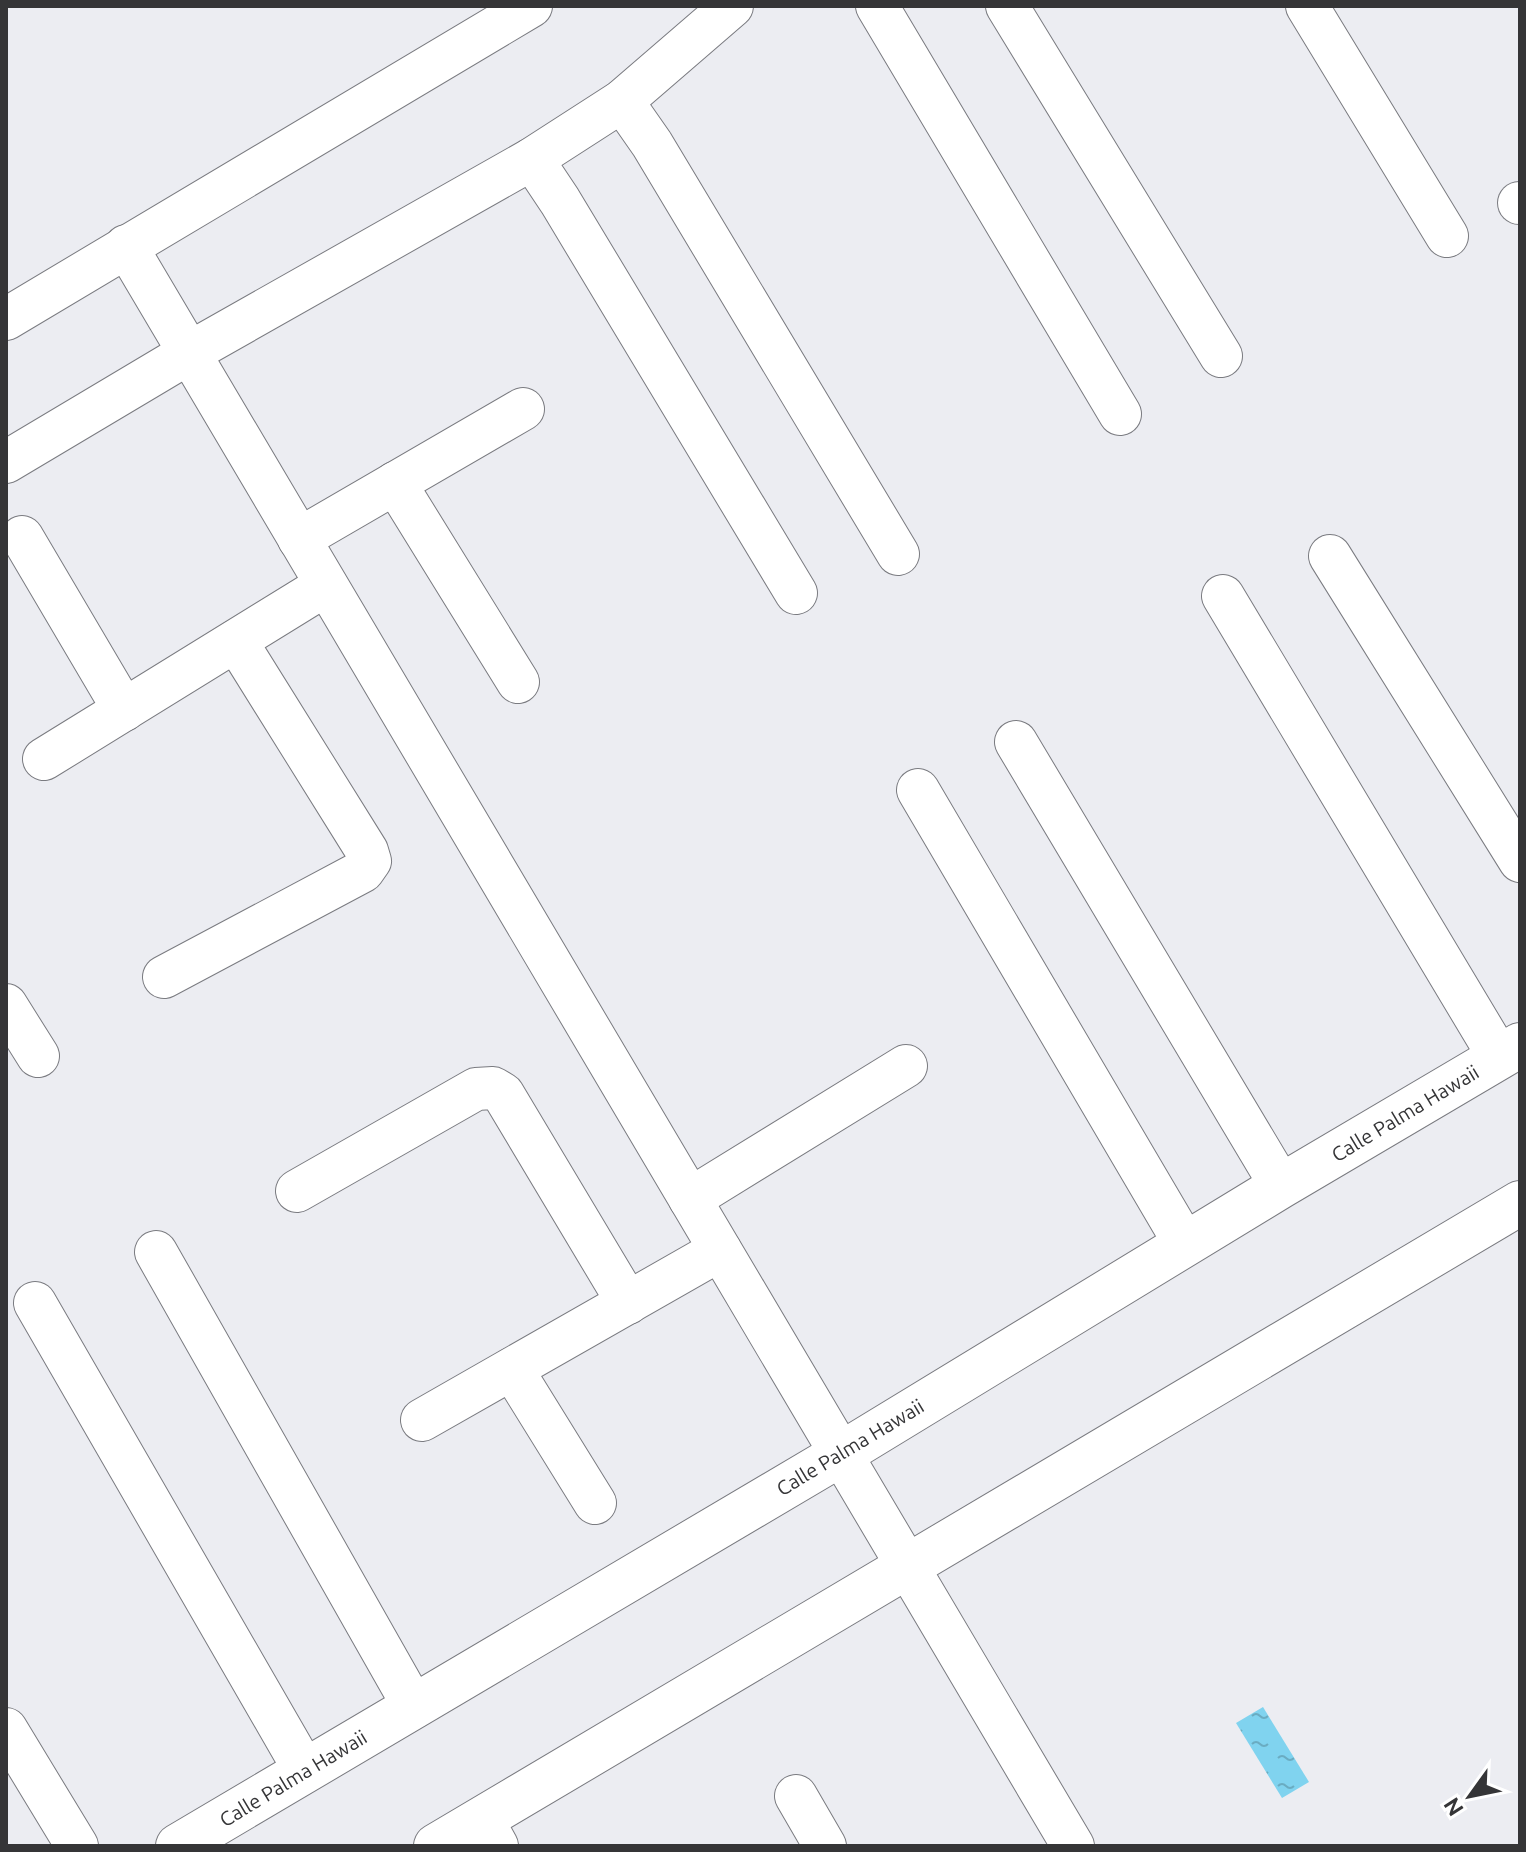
<svg xmlns="http://www.w3.org/2000/svg" width="1526" height="1852" font-family="Ubuntu,sans-serif">
	<style>
		.water { fill: url(#water-ripples) }
		.lines { fill: none; stroke-linecap: round; stroke-linejoin: round }
		.street-casing { stroke: #7a7b80; stroke-width: 44 }
		.secondary-casing { stroke: #7a7b80; stroke-width: 46 }
		.street { stroke: #fff; stroke-width: 42 }
		.secondary { stroke: #fff; stroke-width: 44 }
		.labels { text-anchor: middle; dominant-baseline: central; stroke-width: 6; stroke-linejoin: round; paint-order: stroke }
		.street-label { font-size: 20px; fill: #353537; stroke: #fff }
	</style>
	<defs>
		<pattern id="water-ripples" width="26" height="14" patternUnits="userSpaceOnUse" patternTransform="scale(2)"><rect width="26" height="14" fill="#80d3ef"/><path d="M2 4q2-2 4 0t4 0M15 11q2-2 4 0t4 0" fill="none" stroke="#6aacc2"/></pattern>
	</defs>
	<rect width="100%" height="100%" fill="#ecedf2"/>
	<path class="water" d="M 1263,1707 L 1309,1782 L 1282,1798 L 1236,1723 Z"/>
	<g class="lines">
		<defs>
			<g id="street">
				<path d="M 877,6 L 1120,414"/>
				<path d="M 1007,6 L 1221,356"/>
				<path d="M 1307,6 L 1447,236"/>
				<path d="M 622,101 L 652,144 L 898,554"/>
				<path d="M 532,159 L 560,201 L 796,593"/>
				<path d="M 1519,203 L 1520,203"/>
				<path d="M 126,246 L 1073,1846"/>
				<path d="M 6,319 L 531,6"/>
				<path d="M 6,462 L 189,353 L 532,159 L 622,101 L 732,6"/>
				<path d="M 395,483 L 518,682"/>
				<path d="M 22,537 L 124,710"/>
				<path d="M 299,539 L 523,409"/>
				<path d="M 1330,556 L 1520,861"/>
				<path d="M 1223,596 L 1499,1057"/>
				<path d="M 1016,742 L 1281,1186"/>
				<path d="M 44,759 L 326,585"/>
				<path d="M 918,790 L 1185,1244"/>
				<path d="M 164,977 L 363,871 L 370,861 L 367,851 L 236,641"/>
				<path d="M 6,1005 L 38,1056"/>
				<path d="M 297,1191 L 476,1089 L 493,1088 L 503,1094 L 628,1303"/>
				<path d="M 690,1199 L 906,1066"/>
				<path d="M 156,1252 L 414,1707"/>
				<path d="M 35,1303 L 305,1771"/>
				<path d="M 512,1369 L 595,1503"/>
				<path d="M 422,1420 L 720,1250"/>
				<path d="M 6,1729 L 77,1846"/>
				<path d="M 796,1796 L 825,1846"/>
				<path d="M 482,1819 L 497,1846"/>
			</g>
			<g id="secondary">
				<path d="M 178,1846 L 841,1454 L 1281,1186 L 1520,1045"/>
				<path d="M 436,1846 L 1520,1203"/>
			</g>
		</defs>
		<use href="#street" class="street-casing"/>
		<use href="#secondary" class="secondary-casing"/>
		<use href="#street" class="street"/>
		<use href="#secondary" class="secondary"/>
	</g>
	<g class="labels">
		<g class="street-label">
			<text transform="translate(1405 1113) rotate(-31)">Calle Palma Hawaii</text>
			<text transform="translate(850 1447) rotate(-31)">Calle Palma Hawaii</text>
			<text transform="translate(293 1778) rotate(-31)">Calle Palma Hawaii</text>
		</g>
	</g>
	<rect width="1526" height="1852" fill="none" stroke="#353537" stroke-width="16"/>
	<g transform="translate(1470 1796) rotate(237)" stroke="#ffffff" stroke-width="6" paint-order="stroke">
	<path d="M0-6L14 30L0 20L-14 30Z" fill="#353537"/>
	<text y="-12" font-size="22" font-weight="bold" text-anchor="middle" fill="#353537">N</text>
	</g>
</svg>
